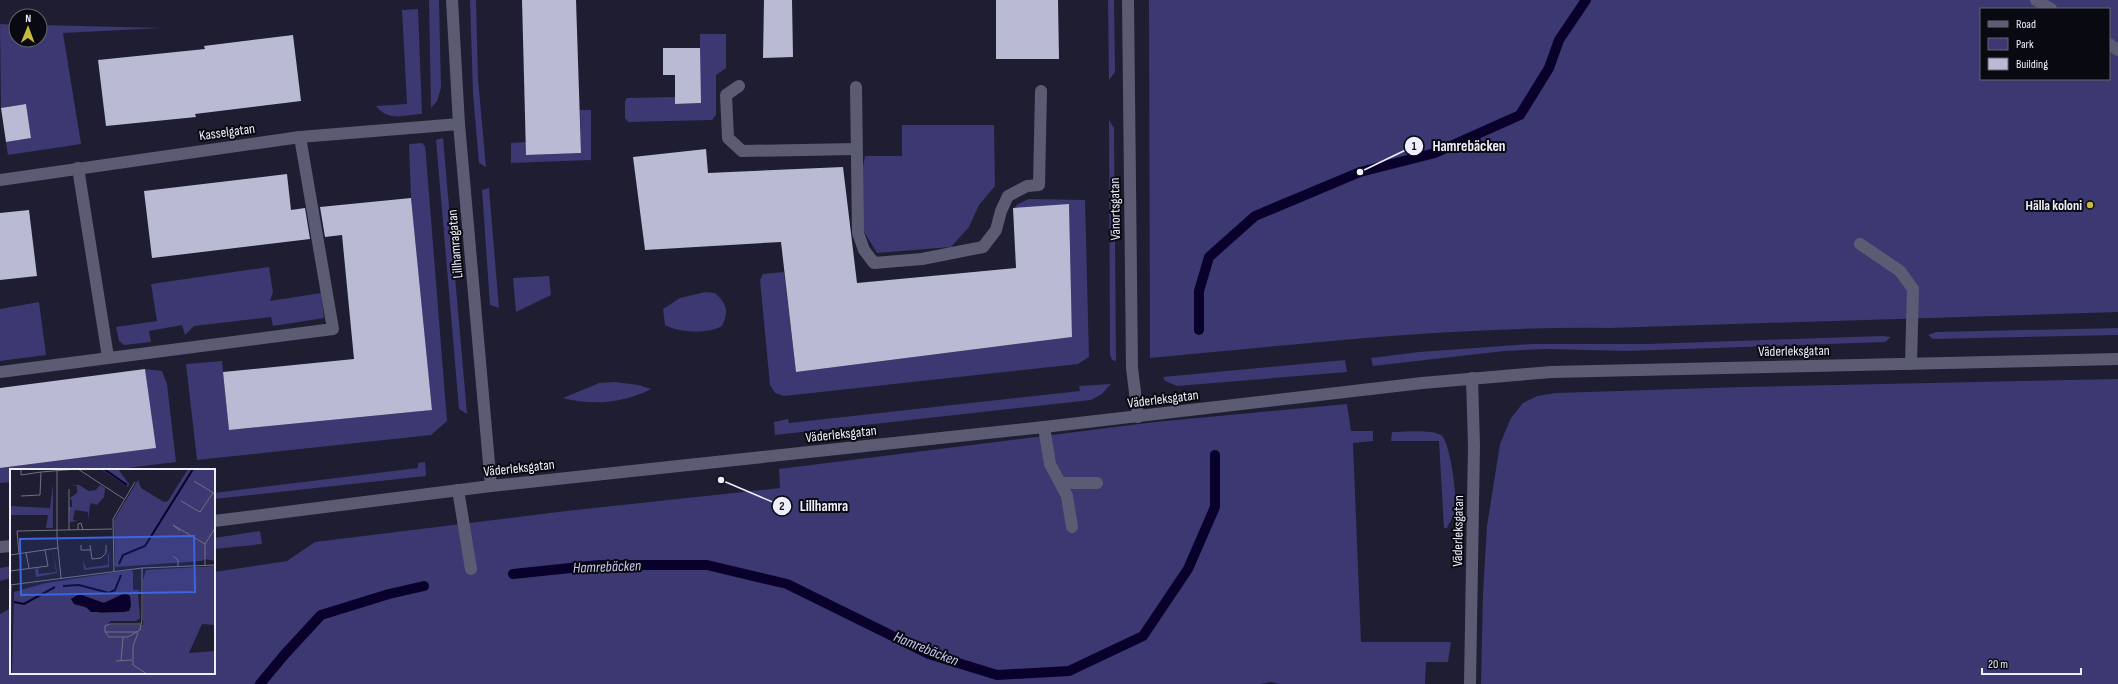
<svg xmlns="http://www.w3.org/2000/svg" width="2118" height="684" font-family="'Sofia Sans Condensed',sans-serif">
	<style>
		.green { fill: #3c3871; fill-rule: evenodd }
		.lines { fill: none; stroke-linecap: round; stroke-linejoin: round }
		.stream { stroke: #09002b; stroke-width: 10 }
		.building { fill: #b9bad4 }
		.minor { stroke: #5b5c73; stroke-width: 12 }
		.poi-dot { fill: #c7bb3b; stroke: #090911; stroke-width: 1.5 }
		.labels { text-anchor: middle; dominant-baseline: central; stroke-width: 4; stroke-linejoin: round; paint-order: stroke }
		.street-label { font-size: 14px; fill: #eeeefc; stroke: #090911 }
		.poi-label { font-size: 14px; font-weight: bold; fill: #eeeefc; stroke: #090911; text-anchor: end }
		.water-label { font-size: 15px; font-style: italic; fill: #c8c9f2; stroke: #090911 }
		.inset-river { fill: none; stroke: #09002b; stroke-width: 2 }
		.inset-road { fill: none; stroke: #717182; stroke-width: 1 }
		.view { fill: #3c66dd; fill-opacity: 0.15; stroke: #3c66dd; stroke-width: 2 }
		.inset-edge { fill: none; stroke: #eeeefc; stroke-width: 2 }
		.leader { fill: none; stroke: #eeeefc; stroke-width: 1.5 }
		.callout-dot { fill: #eeeefc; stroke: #090911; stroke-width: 1.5 }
		.mark-label { font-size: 12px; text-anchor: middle; font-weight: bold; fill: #111 }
		.callout-label { font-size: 15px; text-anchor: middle; font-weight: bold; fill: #eeeefc; stroke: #090911; stroke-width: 4; stroke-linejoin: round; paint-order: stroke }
	</style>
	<rect width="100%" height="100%" fill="#1e1d31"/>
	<g class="green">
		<path d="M 429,0 L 439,0 L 441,88 L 437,101 L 431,108 Z"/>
		<path d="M 470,0 L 476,0 L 478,79 L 486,167 L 479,163 L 473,94 Z"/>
		<path d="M 1108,0 L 1114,0 L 1115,72 L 1109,80 Z"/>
		<path d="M 1149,0 L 2118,0 L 2118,312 L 1608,328 C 1455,326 1302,344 1150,358 ZM 1981,9 L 2109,9 L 2109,79 L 1981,79 Z"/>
		<path d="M 418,9 L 422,114 C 403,115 389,122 376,106 L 407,104 L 402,10 Z"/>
		<path d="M 0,24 L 16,25 L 16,40 L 40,40 L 40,25 L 161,28 L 63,33 L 81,144 L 8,155 L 6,142 L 31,138 L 26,104 L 1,108 Z"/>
		<path d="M 700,34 L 726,34 L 726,68 L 716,75 L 716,115 L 712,120 L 628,122 L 625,118 L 625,101 L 627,98 L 675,97 L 676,104 L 700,103 Z"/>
		<path d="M 580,110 L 591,110 L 591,160 L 511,163 L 511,143 L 526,142 L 526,155 L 581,153 Z"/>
		<path d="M 1109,120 L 1114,128 L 1116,361 L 1112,360 L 1110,355 Z"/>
		<path d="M 902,125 L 994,125 L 995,186 L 979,205 L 969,227 L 951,247 L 877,253 L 863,230 L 862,173 L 865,156 L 902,156 Z"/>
		<path d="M 443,138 L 467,414 L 459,409 L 436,140 Z"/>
		<path d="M 422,143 L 425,146 L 426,156 L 447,421 L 431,435 L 197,460 L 186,364 L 222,361 L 229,430 L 432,410 L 411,198 L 409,144 Z"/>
		<path d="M 489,188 L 499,308 L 490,305 L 482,190 Z"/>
		<path d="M 1029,199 L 1085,200 L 1089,357 L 1078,364 L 784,396 L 775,393 L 770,385 L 760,280 L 763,274 L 784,272 L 796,372 L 1072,337 L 1069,205 L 1013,209 L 1018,204 Z"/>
		<path d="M 269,267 L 273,292 L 270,301 L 321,293 L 324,318 L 273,326 L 271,317 L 194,326 L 185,335 L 182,325 L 149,331 L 151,342 L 124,345 L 119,341 L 116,327 L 157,321 L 151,284 Z"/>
		<path d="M 549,276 L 551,295 L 516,312 L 513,278 Z"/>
		<path d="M 705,292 L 715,293 C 727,304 729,311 722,326 C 708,334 679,333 665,325 L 663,309 L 680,298 Z"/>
		<path d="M 39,302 L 46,355 L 0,361 L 0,309 Z"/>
		<path d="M 2118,328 L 2118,335 L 1933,339 L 1928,335 L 1936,332 Z"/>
		<path d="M 1883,336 L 1891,337 L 1885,342 L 1627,351 L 1546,349 L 1504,351 L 1373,366 L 1371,358 L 1419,352 L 1531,344 L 1647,344 Z"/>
		<path d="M 1345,360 L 1347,372 L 1177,386 L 1165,381 L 1163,377 Z"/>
		<path d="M 145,369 L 162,371 L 167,384 L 176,462 L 111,470 L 11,470 L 11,482 L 0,483 L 0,468 L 155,448 Z"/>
		<path d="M 2118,379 L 2118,684 L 1481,684 L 1483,593 L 1487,526 L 1500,444 L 1511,418 L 1523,403 L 1537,396 L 1556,393 L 1742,387 Z"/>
		<path d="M 615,382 L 638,385 L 651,389 C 624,403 592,406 563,398 L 599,383 Z"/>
		<path d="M 1111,384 L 1102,394 L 1091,400 L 775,435 L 774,422 L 788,419 L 789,423 L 1080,391 L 1079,386 Z"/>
		<path d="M 1347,404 L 1351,431 L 1373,431 L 1373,441 L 1353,443 L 1361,642 L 1451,642 L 1448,662 L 1426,662 L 1425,684 L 1279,684 L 1271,682 L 1260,684 L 0,684 L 0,614 L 11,608 L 11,673 L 214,673 L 214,572 L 287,561 L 315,542 L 566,511 L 780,488 L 779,469 L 1155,422 Z"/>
		<path d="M 1392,432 C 1404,432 1431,429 1441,435 C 1450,440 1458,501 1455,511 C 1454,517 1449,523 1447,528 L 1444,528 L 1439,441 L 1391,441 Z"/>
		<path d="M 425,462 L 426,476 L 214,499 L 214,493 L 418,468 L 418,463 Z"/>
		<path d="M 260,531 L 262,544 L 214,549 L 214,538 Z"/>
		<path d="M 11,566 L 11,578 L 0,581 L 0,568 Z"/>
	</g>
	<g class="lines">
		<g class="stream">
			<path d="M 1199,330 L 1199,291 L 1209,257 L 1255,216 L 1360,172 L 1435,153 L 1520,115 L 1549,68 L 1559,40 L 1586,0"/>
			<path d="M 513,574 L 599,565 L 707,565 L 787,584 L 929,654 L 997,675 L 1069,671 L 1143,636 L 1188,569 L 1215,507 L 1215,455"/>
			<path d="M 260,684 L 285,654 L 321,615 L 389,594 L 424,586"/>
		</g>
	</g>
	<g class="building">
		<path d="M 522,0 L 576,0 L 581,153 L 526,155 Z"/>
		<path d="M 764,0 L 792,0 L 793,57 L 763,58 Z"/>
		<path d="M 996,0 L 1058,0 L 1059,59 L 996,59 Z"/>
		<path d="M 293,35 L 301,101 L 195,114 L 196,117 L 106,126 L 98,60 L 205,49 L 204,46 Z"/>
		<path d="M 663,48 L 700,48 L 701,103 L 675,104 L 675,75 L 663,75 Z"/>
		<path d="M 26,104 L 31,138 L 6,142 L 1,108 Z"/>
		<path d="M 706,149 L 708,173 L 843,167 L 857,283 L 1016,268 L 1013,208 L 1069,204 L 1072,337 L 796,372 L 781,242 L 645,250 L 633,157 Z"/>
		<path d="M 287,174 L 291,210 L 305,208 L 310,239 L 152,258 L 144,191 Z"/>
		<path d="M 411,198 L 432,410 L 229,430 L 223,372 L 354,359 L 342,235 L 325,237 L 320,207 Z"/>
		<path d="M 29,210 L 37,276 L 0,280 L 0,213 Z"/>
		<path d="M 145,369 L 156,448 L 0,468 L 0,388 Z"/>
	</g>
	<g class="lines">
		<g class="minor">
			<path d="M 452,0 L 459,124 L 491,486"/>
			<path d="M 1128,0 L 1132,368 L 1138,417"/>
			<path d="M 2036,0 L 2051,9"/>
			<path d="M 2109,44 L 2118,50"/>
			<path d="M 739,86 L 726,95 L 728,138 L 742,151 L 856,149"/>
			<path d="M 856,87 L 858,233 L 864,250 L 874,263 L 922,259 L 983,247 L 996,230 L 1001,211 L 1008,196 L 1027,186 L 1039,185 L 1041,91"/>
			<path d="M 78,168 L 108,357"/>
			<path d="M 0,180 L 300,137 L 459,124"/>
			<path d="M 1860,244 L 1900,271 L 1913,289 L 1911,364"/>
			<path d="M 0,372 L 333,329 L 300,137"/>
			<path d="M 1044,427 L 1050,464 L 1067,496 L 1072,527"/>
			<path d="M 1061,483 L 1097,483"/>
			<path d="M 458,490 L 471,569"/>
			<path d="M 214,521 L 491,486 L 1044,427 L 1422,383 L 1551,372 L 2118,359"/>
			<path d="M 0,547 L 11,546"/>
			<path d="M 1470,684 L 1474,446 L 1472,378"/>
		</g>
	</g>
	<circle class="poi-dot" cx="2090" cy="205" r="4"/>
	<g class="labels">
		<g class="street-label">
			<text transform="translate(227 132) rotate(-8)">Kasselgatan</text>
			<text transform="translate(1115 209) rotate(-91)">Vänortsgatan</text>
			<text transform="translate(455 244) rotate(-95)">Lillhamragatan</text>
			<text transform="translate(1794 351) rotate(-1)">Väderleksgatan</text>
			<text transform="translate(1163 399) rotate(-7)">Väderleksgatan</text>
			<text transform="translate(841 434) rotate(-6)">Väderleksgatan</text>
			<text transform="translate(519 468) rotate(-6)">Väderleksgatan</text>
			<text transform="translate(1458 531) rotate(-89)">Väderleksgatan</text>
		</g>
		<g class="poi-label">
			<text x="2082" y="205">Hälla koloni</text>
		</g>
		<g class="water-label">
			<text transform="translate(607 567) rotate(-2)">Hamrebäcken</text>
			<text transform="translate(926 649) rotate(22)">Hamrebäcken</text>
		</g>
	</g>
	<g transform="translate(10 469)">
		<rect width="205" height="205" fill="#1e1d31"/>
		<path d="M 91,0 L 108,0 L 119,15 L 118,18 ZM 178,0 L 205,0 L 205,92 L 195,90 L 192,92 L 105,98 L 104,51 L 128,11 L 131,19 L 154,33 L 158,32 ZM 43,15 L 43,59 L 36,59 L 38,46 L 0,46 L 0,37 L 40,39 ZM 62,16 L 69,16 L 79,22 L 86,21 L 90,16 L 95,19 L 94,28 L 87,36 L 82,34 L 80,36 L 78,52 L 78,43 L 65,41 L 63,51 L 68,52 L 60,53 L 59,38 L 62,38 L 62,32 L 60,29 L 67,24 L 67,17 ZM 43,81 L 47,104 L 26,108 L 25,100 L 28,99 L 29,105 L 46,103 ZM 98,85 L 93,86 L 99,85 L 99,98 L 74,101 L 73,91 L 76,99 L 98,96 ZM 205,97 L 205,156 L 192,155 L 179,184 L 205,182 L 205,205 L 2,205 L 4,123 L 36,114 L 121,101 L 123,103 L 123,121 L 130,121 L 128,123 L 130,149 L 126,152 L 101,152 L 97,156 L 133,156 L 133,111 L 136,101 ZM 113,125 L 113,143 L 90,144 L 69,136 L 72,126 L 90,134 L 102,132 Z" fill="#3c3871" fill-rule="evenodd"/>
		<path d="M 115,124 L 120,127 L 121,137 L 119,142 L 113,143 L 81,143 L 76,138 L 64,135 L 61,130 L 69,125 L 94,134 Z" fill="#09002b"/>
		<path class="inset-river" d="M 94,0 L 117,16M 109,95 L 113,86 L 135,77 L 183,0M 53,117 L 69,116 L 99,124 L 105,121 L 111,106M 4,133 L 14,135 L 45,118"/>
		<path class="inset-road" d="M 11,0 L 11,6 L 31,3M 47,1 L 47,69 L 51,109M 184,12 L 205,25M 59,20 L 59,61M 11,27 L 30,26 L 31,3 L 68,0 L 114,30M 171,32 L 190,43 L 203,24M 68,61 L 68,55 L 71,54 L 73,61M 170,62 L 163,56 L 195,75M 71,76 L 71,81 L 80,81M 80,76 L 82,90 L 91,89 L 96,84 L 96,76M 16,84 L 19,99M 9,85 L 7,62 L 102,60M 0,86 L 48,79M 163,87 L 168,91 L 168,97M 195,96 L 195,75 L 205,59M 0,102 L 38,97 L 35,81M 104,103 L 103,50 L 125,13M 0,116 L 132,99 L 205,96M 131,155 L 100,155 L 95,157 L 95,163 L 99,168 L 118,168 L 130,161 L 132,150 L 132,99M 95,163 L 128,163M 128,164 L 123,177 L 123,196 L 137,205M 111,191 L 113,169M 106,192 L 122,191M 0,205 L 1,116"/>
		<path class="view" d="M 184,67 L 185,123 L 11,126 L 10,70 Z"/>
		<rect width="205" height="205" class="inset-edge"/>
	</g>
	<path class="leader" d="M1360 172L1414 146M721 480L782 506"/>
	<g class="callout-dot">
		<circle cx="1360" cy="172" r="4"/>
		<circle cx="721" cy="480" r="4"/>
		<circle cx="1414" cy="146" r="10"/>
		<circle cx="782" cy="506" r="10"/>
	</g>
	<g class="mark-label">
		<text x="1414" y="150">1</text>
		<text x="782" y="510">2</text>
	</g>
	<g class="callout-label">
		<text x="1469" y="151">Hamrebäcken</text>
		<text x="824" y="511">Lillhamra</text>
	</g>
	<rect x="1980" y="8" width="130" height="72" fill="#090911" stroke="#65656f"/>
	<rect x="1988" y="21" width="20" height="6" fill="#5b5c73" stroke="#65656f"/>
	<text x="2016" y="28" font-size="12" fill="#eeeefc">Road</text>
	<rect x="1988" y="38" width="20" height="12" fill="#3c3871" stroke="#65656f"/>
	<text x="2016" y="48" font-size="12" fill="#eeeefc">Park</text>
	<rect x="1988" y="58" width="20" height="12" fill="#b9bad4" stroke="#65656f"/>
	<text x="2016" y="68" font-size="12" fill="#eeeefc">Building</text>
	<g transform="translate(28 28) rotate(1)"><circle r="19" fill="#090911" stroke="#65656f"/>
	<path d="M0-3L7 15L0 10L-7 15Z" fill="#c7bb3b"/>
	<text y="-6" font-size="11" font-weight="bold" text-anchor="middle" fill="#eeeefc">N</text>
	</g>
	<path d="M1982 668v6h99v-6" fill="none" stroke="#eeeefc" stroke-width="2"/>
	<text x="1988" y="668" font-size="12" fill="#eeeefc" stroke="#090911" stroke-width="3" paint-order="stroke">20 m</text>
</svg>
